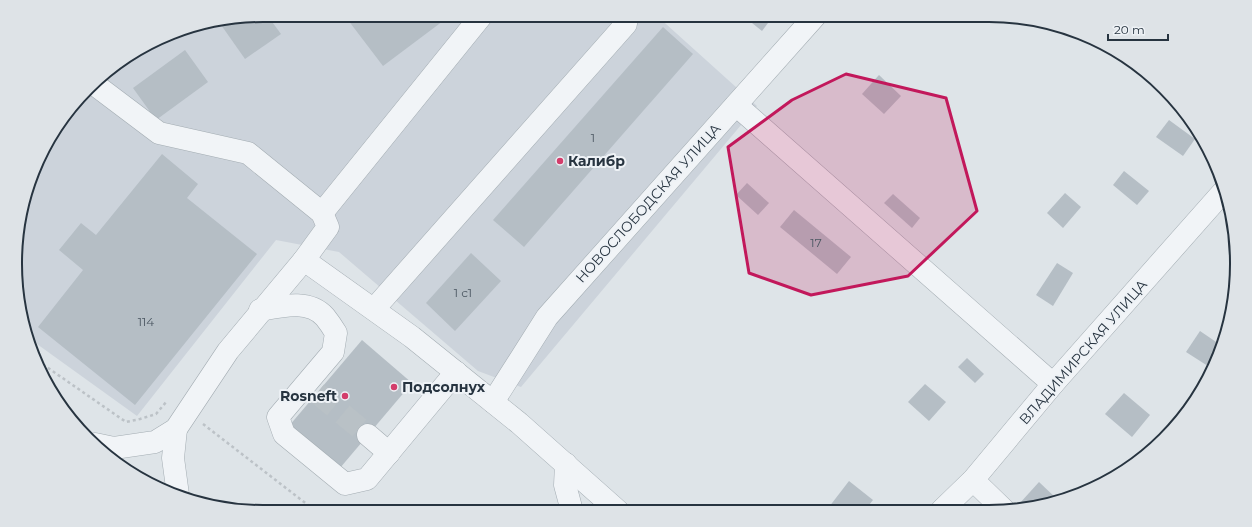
<svg xmlns="http://www.w3.org/2000/svg" width="1252" height="527" font-family="Montserrat,sans-serif">
	<style>
		.built { fill: #ccd3db }
		.building { fill: #b5bec5 }
		.lines { fill: none; stroke-linecap: round; stroke-linejoin: round }
		.minor-tunnel { stroke: #b9c1c6; stroke-width: 22; stroke-dasharray: 22 11; stroke-linecap: butt }
		.minor-casing { stroke: #a3acb2; stroke-width: 23 }
		.path { stroke: #bcc2c7; stroke-width: 2.5; stroke-dasharray: 3 3; stroke-linecap: butt }
		.minor { stroke: #f1f4f7; stroke-width: 22 }
		.marked { fill: #c2185b; fill-opacity: 0.2; stroke: #c2185b; stroke-width: 3; stroke-linejoin: round }
		.poi-dot { fill: #d33d6b; stroke: #eef2f6; stroke-width: 1.5 }
		.labels { text-anchor: middle; dominant-baseline: central; stroke-width: 4; stroke-linejoin: round; paint-order: stroke }
		.number-label { font-size: 12px; fill: #4a5661 }
		.poi-label { font-size: 14px; font-weight: bold; fill: #273440; stroke: #eef2f6; text-anchor: start }
		.street-label { font-size: 14px; fill: #273440; stroke: #eef2f6 }
		.rim { fill: none; stroke: #273440; stroke-width: 2 }
	</style>
	<rect width="100%" height="100%" fill="#dee4e8"/>
	<path class="built" d="M 264,15 L 656,15 L 757,106 L 521,387 L 478,371 L 339,252 L 276,240 L 137,416 L 30,339 L 20,312 L 20,215 L 48,139 L 100,77 L 183,28 Z"/>
	<g class="building">
		<path d="M 264,15 L 267,15 L 281,34 L 245,59 L 219,22 Z"/>
		<path d="M 355,15 L 451,15 L 383,66 L 348,20 Z"/>
		<path d="M 742,15 L 774,15 L 762,31 Z"/>
		<path d="M 663,27 L 693,54 L 524,247 L 493,220 Z"/>
		<path d="M 185,50 L 208,82 L 156,120 L 133,88 Z"/>
		<path d="M 879,75 L 901,96 L 884,114 L 862,94 Z"/>
		<path d="M 1169,120 L 1195,139 L 1183,156 L 1156,137 Z"/>
		<path d="M 162,154 L 198,184 L 187,198 L 257,254 L 135,405 L 38,327 L 83,270 L 59,250 L 81,223 L 96,235 Z"/>
		<path d="M 1124,171 L 1149,191 L 1137,205 L 1113,185 Z"/>
		<path d="M 747,183 L 769,203 L 758,215 L 736,195 Z"/>
		<path d="M 1065,193 L 1081,207 L 1063,228 L 1047,213 Z"/>
		<path d="M 893,194 L 920,218 L 912,228 L 884,203 Z"/>
		<path d="M 794,210 L 851,257 L 837,274 L 780,227 Z"/>
		<path d="M 471,253 L 501,281 L 455,331 L 426,303 Z"/>
		<path d="M 1057,263 L 1073,273 L 1053,306 L 1036,295 Z"/>
		<path d="M 1200,331 L 1222,346 L 1211,368 L 1186,352 Z"/>
		<path d="M 362,340 L 412,383 L 340,468 L 289,426 Z"/>
		<path d="M 967,358 L 984,374 L 975,383 L 958,367 Z"/>
		<path d="M 925,384 L 946,402 L 929,421 L 908,402 Z"/>
		<path d="M 1124,393 L 1150,415 L 1132,437 L 1105,414 Z"/>
		<path d="M 849,481 L 873,500 L 865,510 L 833,510 L 829,507 Z"/>
		<path d="M 1039,482 L 1058,500 L 1026,509 L 1020,503 Z"/>
	</g>
	<g class="lines">
		<path class="minor-tunnel" d="M 317,393 L 368,435"/>
		<defs>
			<g id="minor">
				<path d="M 94,84 L 159,133 L 248,153 L 322,213 L 328,227 L 304,260 L 228,351 L 176,429 L 155,442 L 114,448 L 95,444"/>
				<path d="M 736,105 L 1053,384"/>
				<path d="M 322,213 L 482,15"/>
				<path d="M 304,260 L 412,337 L 519,423 L 618,511"/>
				<path d="M 374,309 L 626,24"/>
				<path d="M 260,310 C 282,306 309,299 325,317 C 329,322 333,328 336,333 L 333,352 L 278,417 L 284,434 L 345,484 L 367,479 L 456,372"/>
				<path d="M 493,402 L 547,317 L 816,15"/>
				<path d="M 176,429 L 173,458 L 178,495"/>
				<path d="M 368,435 L 389,453"/>
				<path d="M 566,464 L 565,485 L 572,511"/>
				<path d="M 973,480 L 1004,510"/>
				<path d="M 942,510 L 973,480 L 1053,384 L 1222,193"/>
			</g>
		</defs>
		<use href="#minor" class="minor-casing"/>
		<g class="path">
			<path d="M 38,361 L 126,422 L 140,419 L 156,414 L 167,401"/>
			<path d="M 203,424 L 317,512"/>
		</g>
		<use href="#minor" class="minor"/>
	</g>
	<path class="marked" d="M 846,74 L 946,98 L 977,211 L 908,276 L 811,295 L 749,273 L 728,147 L 792,100 Z"/>
	<g class="poi-dot">
		<circle cx="560" cy="161" r="4"/>
		<circle cx="394" cy="387" r="4"/>
		<circle cx="345" cy="396" r="4"/>
	</g>
	<g class="labels">
		<g class="number-label">
			<text x="593" y="137">1</text>
			<text x="816" y="242">17</text>
			<text x="463" y="292">1 с1</text>
			<text x="146" y="321">114</text>
		</g>
		<g class="poi-label">
			<text x="568" y="161">Калибр</text>
			<text x="402" y="387">Подсолнух</text>
			<text x="337" y="396" text-anchor="end">Rosneft</text>
		</g>
		<g class="street-label">
			<text transform="translate(648 203) rotate(-48)">НОВОСЛОБОДСКАЯ УЛИЦА</text>
			<text transform="translate(1083 352) rotate(-49)">ВЛАДИМИРСКАЯ УЛИЦА</text>
		</g>
	</g>
	<path d="M0 0H1252V527H0ZM263 22H989A241 241 0 0 1 1230 263V264A241 241 0 0 1 989 505H263A241 241 0 0 1 22 264V263A241 241 0 0 1 263 22Z" fill="#dee3e7" fill-rule="evenodd"/>
	<path class="rim" d="M263 22H989A241 241 0 0 1 1230 263V264A241 241 0 0 1 989 505H263A241 241 0 0 1 22 264V263A241 241 0 0 1 263 22Z"/>
	<path d="M1108 34v6h60v-6" fill="none" stroke="#273440" stroke-width="2"/>
	<text x="1114" y="34" font-size="12" fill="#273440" stroke="#eef2f6" stroke-width="3" paint-order="stroke">20 m</text>
</svg>
